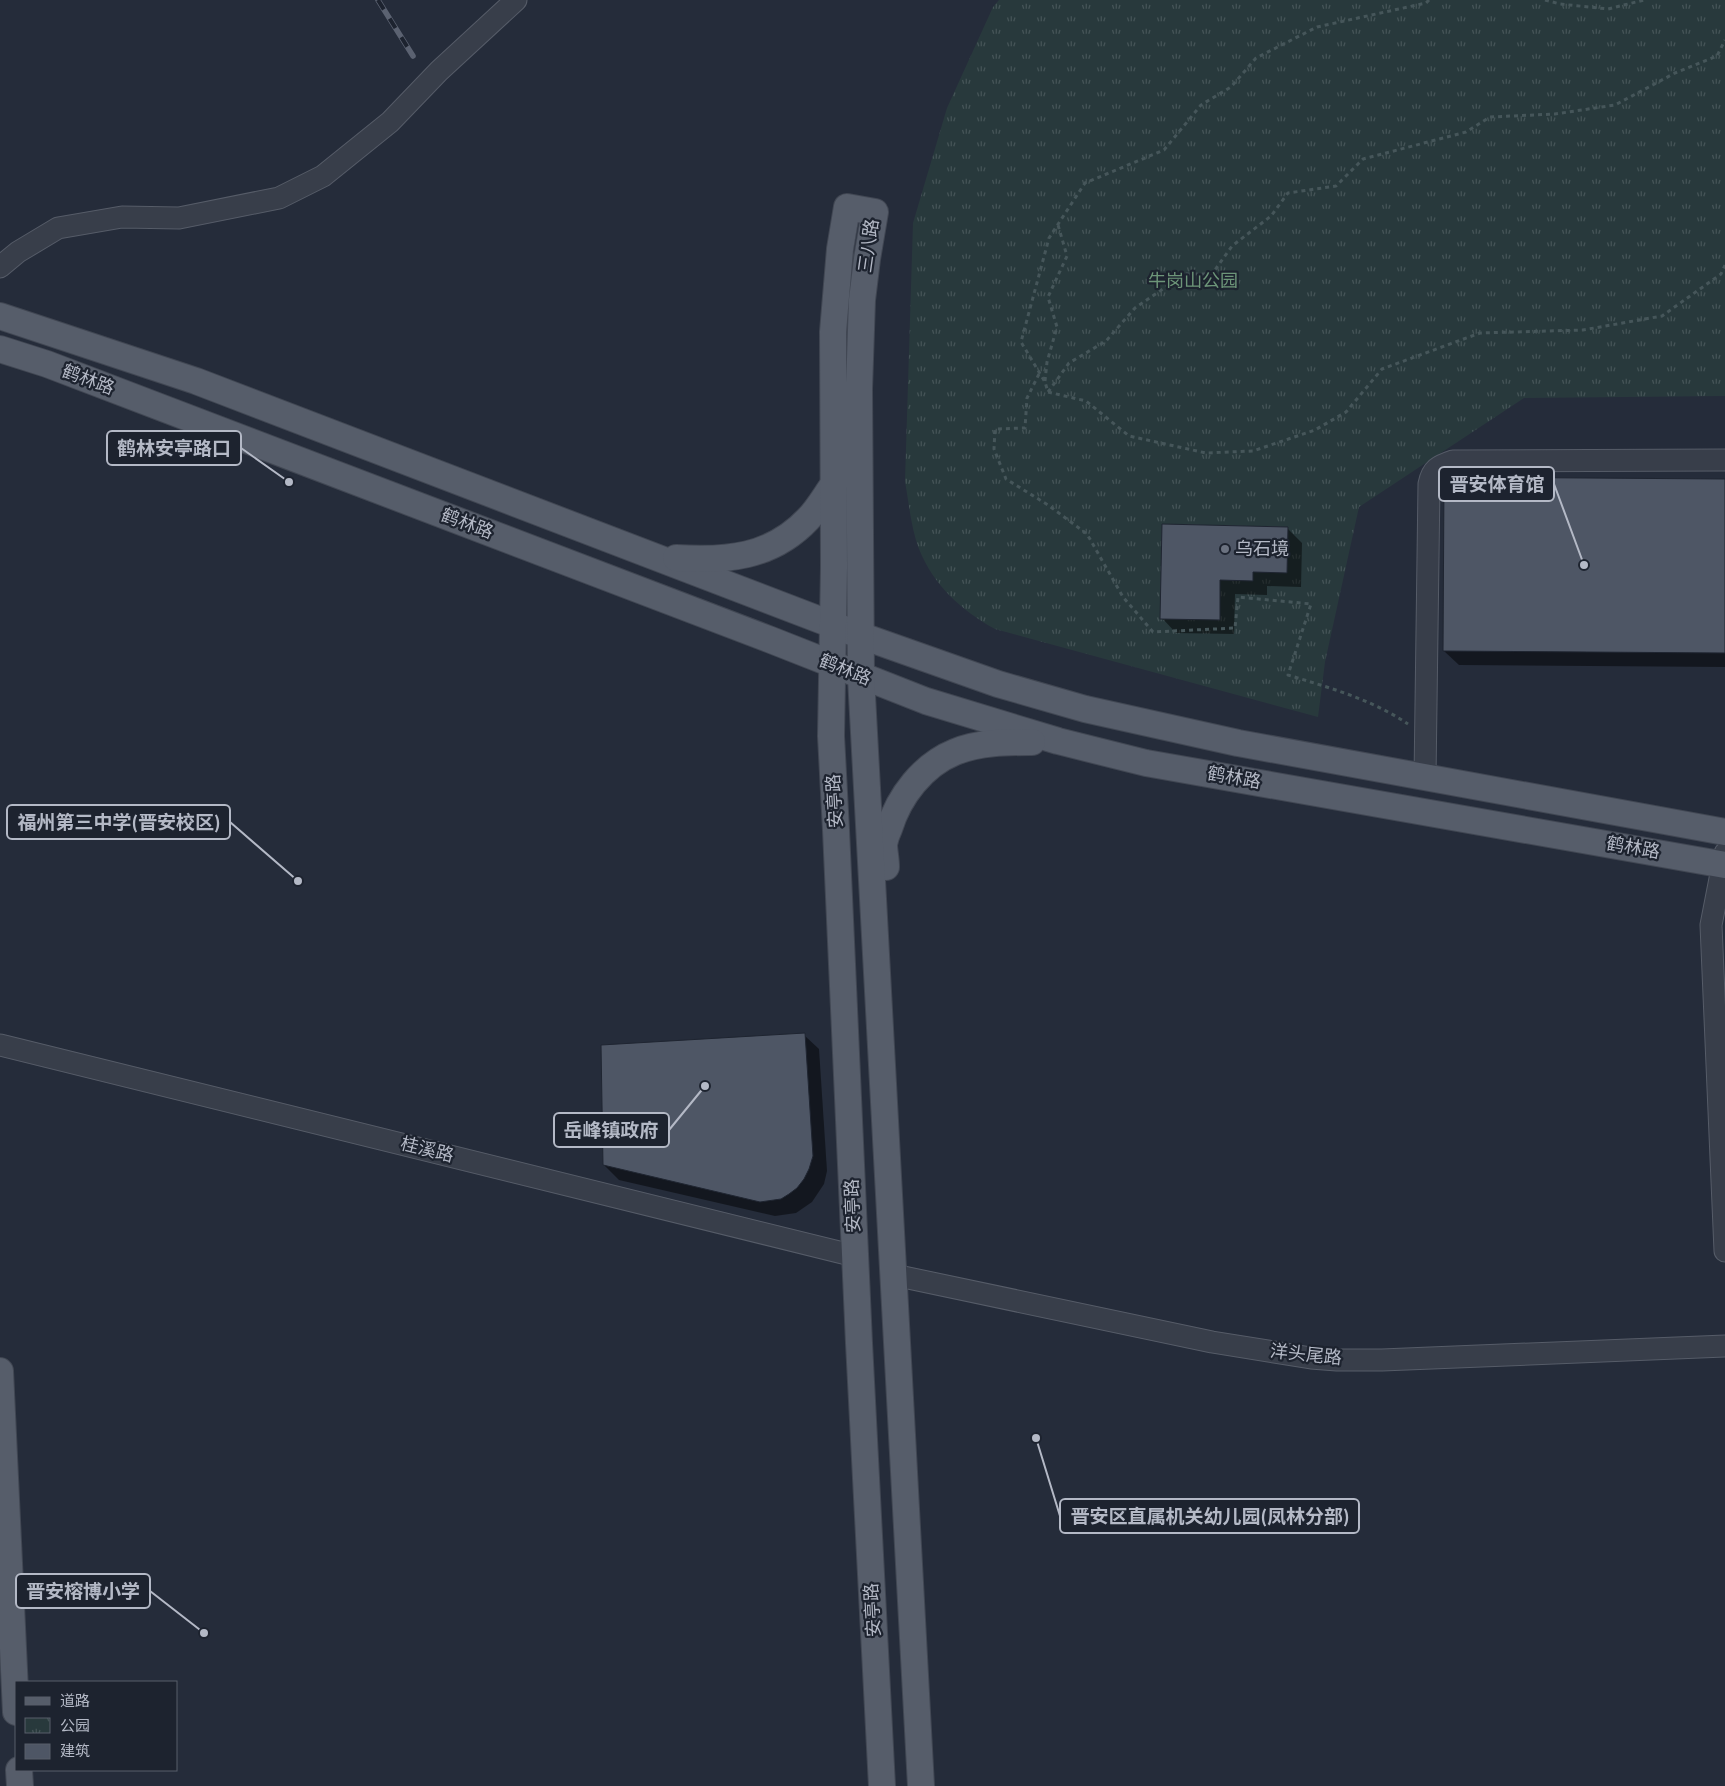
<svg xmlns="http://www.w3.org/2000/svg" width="1725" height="1786" font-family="'Source Sans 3','Noto Sans SC',sans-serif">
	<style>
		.park { fill: url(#park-tufts) }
		.shadow { fill: #0007 }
		.building { fill: #4e5665; stroke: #1f2531 }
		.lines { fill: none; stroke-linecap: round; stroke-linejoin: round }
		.minor-casing { stroke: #565c68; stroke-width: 23 }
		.major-casing { stroke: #414753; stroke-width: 28 }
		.path { stroke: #46565a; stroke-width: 3; stroke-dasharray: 4 4; stroke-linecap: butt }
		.minor { stroke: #383e4a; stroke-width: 21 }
		.major { stroke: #565d6a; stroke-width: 26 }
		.rail-casing { stroke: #5b6271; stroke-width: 5.5 }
		.rail { stroke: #1d232f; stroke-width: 4; stroke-dasharray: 11; stroke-linecap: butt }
		.worship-dot { fill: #6b7280; stroke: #1d232f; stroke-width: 2 }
		.labels { text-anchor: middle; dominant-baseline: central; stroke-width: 4.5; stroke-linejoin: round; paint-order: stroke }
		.street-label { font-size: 18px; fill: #b4b9c6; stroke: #1d232f }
		.park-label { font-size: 18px; fill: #6d9579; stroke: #1d232f }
		.poi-label { font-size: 18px; fill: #b4b9c6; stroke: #1d232f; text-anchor: start }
		.leader { fill: none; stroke: #b4b9c6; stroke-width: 2 }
		.callout-dot { fill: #b4b9c6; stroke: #1d232f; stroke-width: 2 }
		.callout { fill: #1d232f; stroke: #b4b9c6; stroke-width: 2 }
		.callout-label { font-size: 19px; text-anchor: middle; font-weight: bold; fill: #b4b9c6 }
	</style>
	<defs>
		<pattern id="park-tufts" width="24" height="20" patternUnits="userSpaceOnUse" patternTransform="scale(1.25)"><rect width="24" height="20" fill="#28393c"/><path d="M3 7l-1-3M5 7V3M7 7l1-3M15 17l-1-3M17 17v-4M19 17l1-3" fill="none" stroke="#455457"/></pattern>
	</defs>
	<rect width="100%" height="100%" fill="#252c3a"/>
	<path class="park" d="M 999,0 L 1725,0 L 1725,396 L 1524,398 L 1359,507 L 1325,662 L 1318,717 L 995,629 C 961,610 934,586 919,549 C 911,528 909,504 905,481 L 913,223 L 947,108 L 993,7 Z"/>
	<g class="shadow">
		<path d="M 1725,480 L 1725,667 L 1459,665 L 1444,651 Z"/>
		<path d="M 1287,528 L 1302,543 L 1301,587 L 1267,586 L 1267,595 L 1235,594 L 1234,634 L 1176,633 L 1162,618 Z"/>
		<path d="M 804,1035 L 819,1049 L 827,1171 L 824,1184 L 812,1202 L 796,1213 L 775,1216 L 619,1180 L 604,1165 Z"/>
	</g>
	<g class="building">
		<path d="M 1446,477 L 1725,479 L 1725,653 L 1443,651 L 1444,479 Z"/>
		<path d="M 1162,524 L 1288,527 L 1287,573 L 1253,572 L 1253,581 L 1220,580 L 1220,620 L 1160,619 Z"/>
		<path d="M 805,1033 L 813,1156 L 809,1169 L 804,1179 L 797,1188 L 789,1194 L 781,1199 L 760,1202 L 603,1165 L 601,1045 Z"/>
	</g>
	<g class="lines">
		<defs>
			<g id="minor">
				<path d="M 0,267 L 18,252 L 58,228 L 122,217 L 179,218 L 279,198 L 323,176 L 390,122 L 439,71 L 516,0"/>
				<path d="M 1425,778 L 1429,484 C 1432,469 1438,466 1453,461 L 1725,460"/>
				<path d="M 1725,853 L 1711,925 L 1725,1251"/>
				<path d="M 0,1045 L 855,1256"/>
				<path d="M 894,1275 L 1212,1342 L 1311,1358 L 1337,1360 L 1382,1360 L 1725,1346"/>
			</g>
			<g id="major">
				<path d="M 0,316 L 196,381 L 862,636 L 998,684 L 1085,709 L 1238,743 L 1725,832"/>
				<path d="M 0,349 L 47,364 L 771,640 L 926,701 L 1058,741 L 1146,763 L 1725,865"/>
				<path d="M 676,558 C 726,561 771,558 808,519 C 818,509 825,496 833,485"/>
				<path d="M 886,867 C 886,859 884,851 884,844 C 885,839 887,833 889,829 C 899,796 923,765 955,752 C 979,742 1007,742 1032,742"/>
				<path d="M 0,1371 L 16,1712"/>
				<path d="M 19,1770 L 20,1786"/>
				<path d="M 882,1786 L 859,1343 L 836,830 L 831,736 L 834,567 L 833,332 L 840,249 L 847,207 L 875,212 L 867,259 L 862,300 L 859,389 L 861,677 L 921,1786"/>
			</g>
		</defs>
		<use href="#minor" class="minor-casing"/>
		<use href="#major" class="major-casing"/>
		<g class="path">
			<path d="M 1429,0 L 1426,3 L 1317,27 L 1256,58 L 1231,87 L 1201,105 L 1164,150 L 1085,183 L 1049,238 L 1021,342 L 1045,382 L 1048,392 L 1086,401 L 1129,436 L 1206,453 L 1253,451 L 1315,430 L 1346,412 L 1382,369 L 1480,333 L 1583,330 L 1662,316 L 1721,274 L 1725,265"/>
			<path d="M 1545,0 L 1560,4 L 1608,9 L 1644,0"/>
			<path d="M 1039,374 L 1027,398 L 1025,428 L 995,429 L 994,449 L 1006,479 L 1048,505 L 1087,534 L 1123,597 L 1153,632 L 1235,628 L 1238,597 L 1311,604 L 1288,675 C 1330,688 1371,699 1408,724"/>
			<path d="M 1045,381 L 1047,362 L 1057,327 L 1048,297 L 1067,256 L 1058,225"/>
			<path d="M 1048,392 L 1069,363 L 1106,341 L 1135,308 L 1185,274 L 1212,274 L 1232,246 L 1271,216 L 1288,193 L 1336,186 L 1363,159 L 1466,132 L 1490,117 L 1555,114 L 1615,105 L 1675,73 L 1717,56 L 1725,40"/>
		</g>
		<use href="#minor" class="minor"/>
		<use href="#major" class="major"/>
		<defs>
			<path id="rail" d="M 378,0 L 413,56"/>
		</defs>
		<use href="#rail" class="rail-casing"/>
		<use href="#rail" class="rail"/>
	</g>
	<circle class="worship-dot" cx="1225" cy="549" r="5"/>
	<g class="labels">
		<g class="street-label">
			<text transform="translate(869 246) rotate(-82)">三八路</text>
			<text transform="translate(88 380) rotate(21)">鹤林路</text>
			<text transform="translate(467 524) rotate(21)">鹤林路</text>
			<text transform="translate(845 670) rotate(22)">鹤林路</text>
			<text transform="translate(1234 778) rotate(10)">鹤林路</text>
			<text transform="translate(835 801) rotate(-93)">安亭路</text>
			<text transform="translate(1633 848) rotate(10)">鹤林路</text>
			<text transform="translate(427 1150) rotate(14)">桂溪路</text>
			<text transform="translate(853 1206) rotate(-92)">安亭路</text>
			<text transform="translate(1306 1355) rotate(6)">洋头尾路</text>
			<text transform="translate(873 1610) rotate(-93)">安亭路</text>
		</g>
		<g class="park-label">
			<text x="1193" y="281">牛岗山公园</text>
		</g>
		<g class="poi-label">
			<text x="1235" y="549">乌石境</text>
		</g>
	</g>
	<path class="leader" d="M289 482L241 448M1584 565L1554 484M298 881L230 822M705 1086L669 1130M1036 1438L1060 1516M204 1633L150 1591"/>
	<g class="callout-dot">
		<circle cx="289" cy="482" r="5"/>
		<circle cx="1584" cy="565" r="5"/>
		<circle cx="298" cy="881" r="5"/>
		<circle cx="705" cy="1086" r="5"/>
		<circle cx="1036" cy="1438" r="5"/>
		<circle cx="204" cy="1633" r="5"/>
	</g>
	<g class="callout">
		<rect x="107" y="431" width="134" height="34" rx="5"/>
		<rect x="1439" y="467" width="115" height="34" rx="5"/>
		<rect x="7" y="805" width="223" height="34" rx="5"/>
		<rect x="554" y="1113" width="115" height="34" rx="5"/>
		<rect x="1060" y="1499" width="299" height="34" rx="5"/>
		<rect x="16" y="1574" width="134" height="34" rx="5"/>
	</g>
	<g class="callout-label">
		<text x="174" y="455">鹤林安亭路口</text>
		<text x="1497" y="491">晋安体育馆</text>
		<text x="119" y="829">福州第三中学(晋安校区)</text>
		<text x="611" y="1137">岳峰镇政府</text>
		<text x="1210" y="1523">晋安区直属机关幼儿园(凤林分部)</text>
		<text x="83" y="1598">晋安榕博小学</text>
	</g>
	<rect x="15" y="1681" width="162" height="90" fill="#1d232f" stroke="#595f6b"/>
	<rect x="25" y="1697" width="25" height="8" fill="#565d6a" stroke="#595f6b"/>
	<text x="60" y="1706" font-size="15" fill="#b4b9c6">道路</text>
	<rect x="25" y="1718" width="25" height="15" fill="url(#park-tufts)" stroke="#595f6b"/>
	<text x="60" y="1731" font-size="15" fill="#b4b9c6">公园</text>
	<rect x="25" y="1744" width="25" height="15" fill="#4e5665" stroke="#595f6b"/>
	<text x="60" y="1756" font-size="15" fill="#b4b9c6">建筑</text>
</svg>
